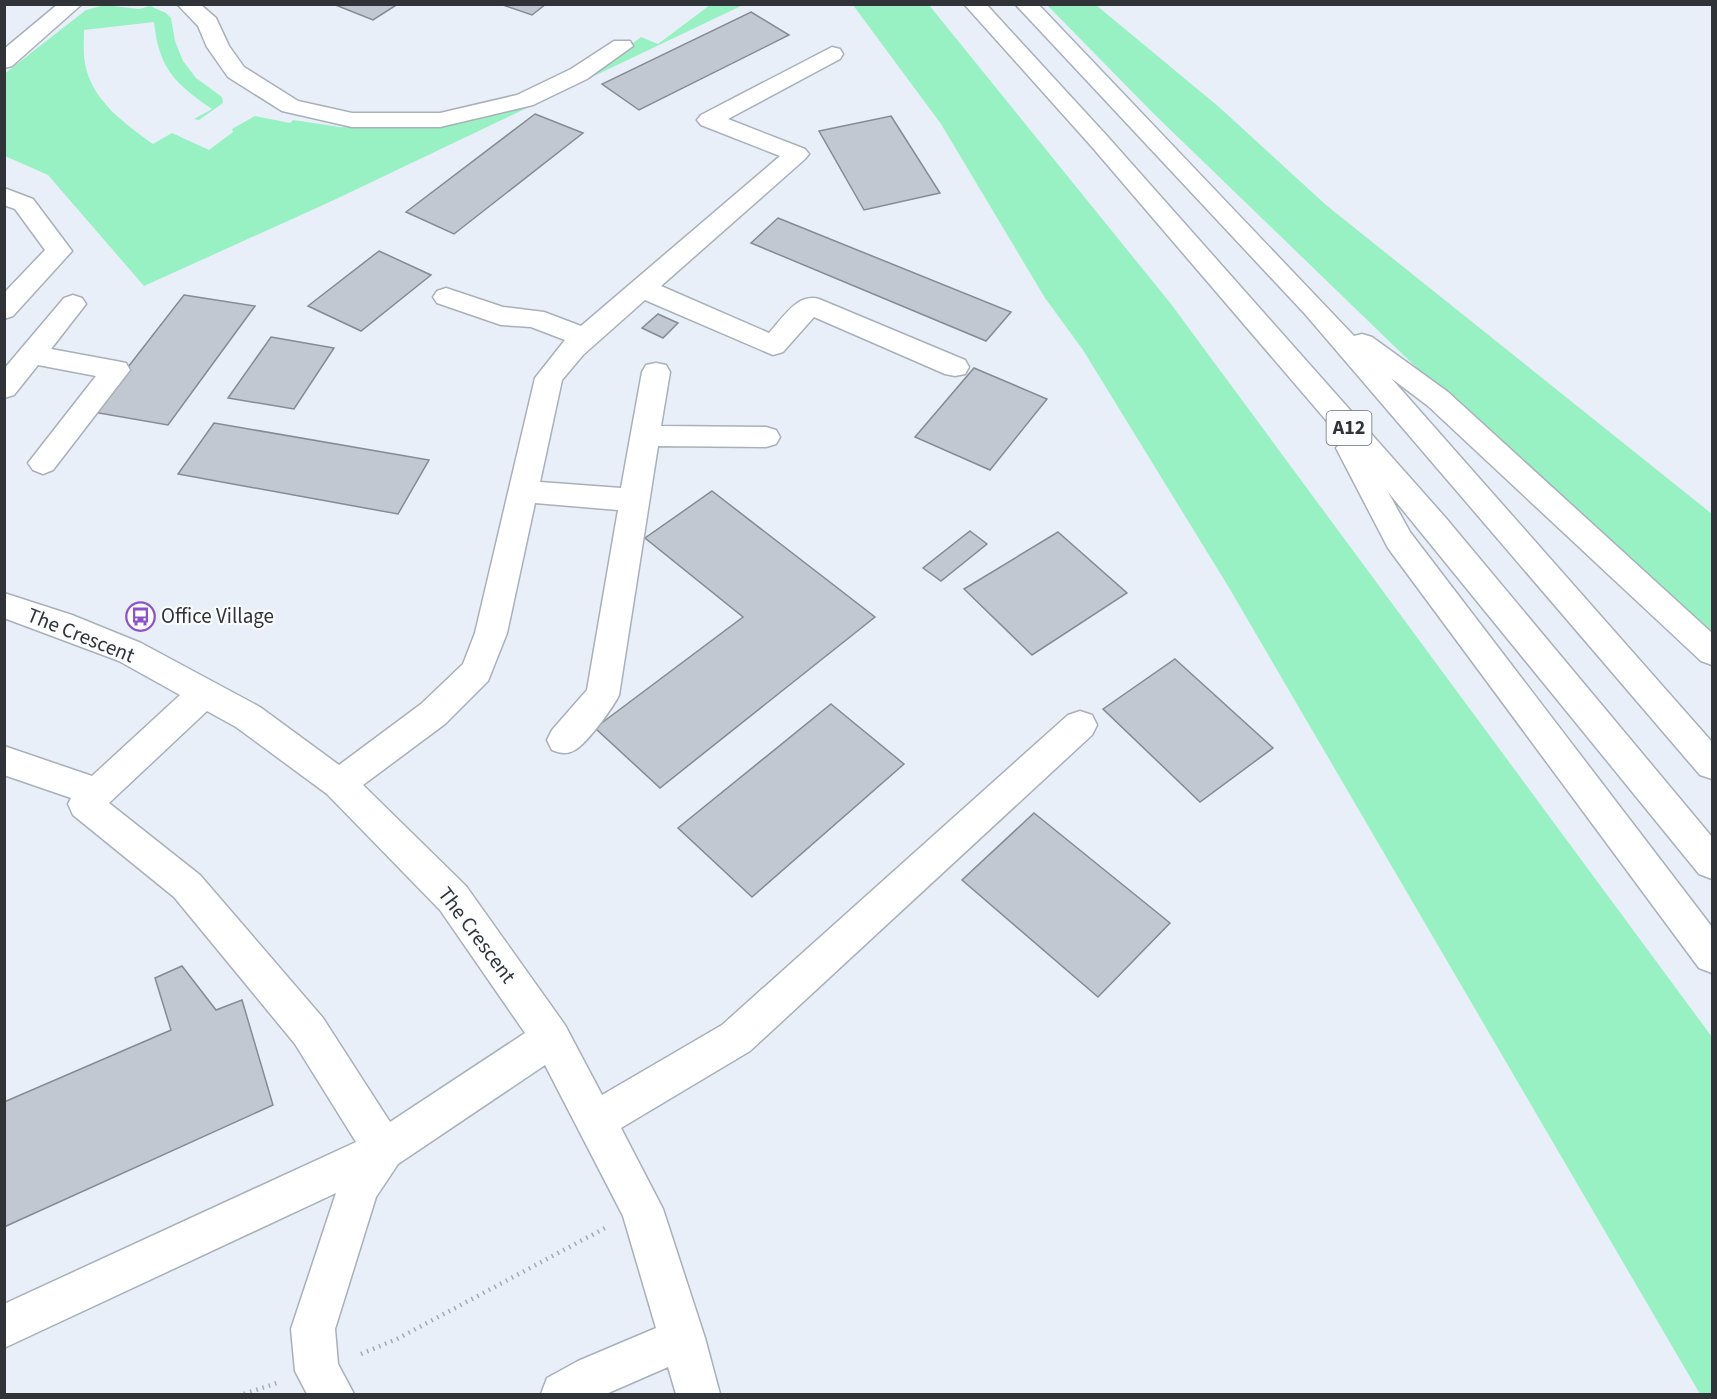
<svg xmlns="http://www.w3.org/2000/svg" width="1717" height="1399" font-family="'Source Sans 3',sans-serif">
	<style>
		.green { fill: #97f1c2 }
		.building { fill: #c1c8d1; stroke: #848b93; stroke-width: 1.5 }
		.lines { fill: none; stroke-linecap: round; stroke-linejoin: round }
		.minor-casing { stroke: #a9b0b9; stroke-width: 3 }
		.highway-casing { stroke: #a9b0b9; stroke-width: 3 }
		.path { stroke: #a4aab1; stroke-width: 4.5; stroke-dasharray: 1.5 5; stroke-linecap: butt }
		.minor { fill: #fff; fill-rule: evenodd }
		.highway { fill: #fff; fill-rule: evenodd }
		.labels { text-anchor: middle; dominant-baseline: central; stroke-width: 4.5; stroke-linejoin: round; paint-order: stroke }
		.shield { fill: #fafcfe; stroke: #6d6f73; stroke-width: 1.5 }
		.shield-label { font-size: 20px; font-weight: bold; fill: #303337 }
		.poi-label { font-size: 21px; fill: #303337; stroke: #fafcfe; text-anchor: start }
		.street-label { font-size: 21px; fill: #303337; stroke: #fafcfe }
	</style>
	<rect width="100%" height="100%" fill="#e8eff8"/>
	<g class="green">
		<path d="M 105,5 L 139,9 L 150,6 L 166,13 L 171,18 L 175,41 L 183,61 L 196,78 L 222,97 L 223,103 L 199,120 L 194,119 L 212,109 C 174,83 159,68 154,22 L 84,30 C 84,41 83,53 85,63 C 91,100 125,124 153,144 L 172,133 L 209,150 L 233,132 L 232,129 L 255,116 L 290,123 L 293,120 L 340,127 L 381,128 L 429,126 L 599,69 L 641,37 L 658,44 L 710,5 L 743,5 L 334,200 L 144,286 L 48,175 L 5,156 L 4,74 L 86,10 Z"/>
		<path d="M 853,5 L 929,5 L 1171,304 L 1712,1037 L 1712,1394 L 1700,1394 L 1228,586 L 1083,350 L 1045,298 L 941,124 Z"/>
		<path d="M 1047,5 L 1096,5 L 1219,107 L 1326,205 L 1712,514 L 1712,649 L 1686,628 L 1153,113 Z"/>
	</g>
	<g class="building">
		<path d="M 333,4 L 398,4 L 373,20 Z"/>
		<path d="M 500,4 L 546,4 L 532,15 Z"/>
		<path d="M 751,12 L 789,35 L 639,110 L 602,84 Z"/>
		<path d="M 535,114 L 583,133 L 454,234 L 406,212 Z"/>
		<path d="M 891,116 L 940,193 L 864,210 L 819,131 Z"/>
		<path d="M 778,218 L 1011,312 L 986,341 L 751,243 Z"/>
		<path d="M 379,251 L 431,275 L 361,331 L 308,306 Z"/>
		<path d="M 184,295 L 255,306 L 168,425 L 93,412 Z"/>
		<path d="M 658,314 L 678,323 L 663,338 L 642,328 Z"/>
		<path d="M 271,337 L 334,348 L 294,409 L 228,398 Z"/>
		<path d="M 974,368 L 1047,399 L 990,470 L 915,437 Z"/>
		<path d="M 214,423 L 429,460 L 398,514 L 178,474 Z"/>
		<path d="M 712,491 L 875,617 L 660,788 L 595,728 L 743,617 L 645,538 Z"/>
		<path d="M 970,531 L 987,544 L 941,581 L 923,568 Z"/>
		<path d="M 1058,532 L 1127,593 L 1032,655 L 964,589 Z"/>
		<path d="M 1175,659 L 1273,748 L 1200,802 L 1103,709 Z"/>
		<path d="M 831,704 L 904,764 L 752,897 L 678,828 Z"/>
		<path d="M 1034,813 L 1170,923 L 1098,997 L 962,880 Z"/>
		<path d="M 182,966 L 216,1010 L 242,1000 L 273,1105 L 4,1227 L 4,1102 L 171,1030 L 155,978 Z"/>
	</g>
	<g class="lines">
		<defs>
			<g id="minor">
				<path d="M 58,4 L 82,4 L 12,66 L 4,68 L 4,49 Z"/>
				<path d="M 177,4 L 200,4 L 216,18 L 229,46 L 244,67 L 298,101 L 352,113 L 440,113 L 517,95 L 571,69 L 614,41 L 630,41 L 633,46 L 587,79 L 533,105 L 440,127 L 352,127 L 282,111 L 228,77 L 207,47 L 198,26 Z"/>
				<path d="M 832,47 L 840,49 L 843,54 L 840,59 L 728,119 L 805,149 L 809,154 L 805,159 L 661,286 L 769,333 C 783,318 797,293 819,299 L 965,360 L 969,367 L 965,374 L 955,376 L 945,374 L 814,317 L 783,352 L 773,355 L 645,300 L 583,355 L 562,380 L 540,482 L 621,488 L 642,372 L 646,365 L 656,363 L 666,365 L 670,372 L 661,426 L 766,427 L 776,430 L 780,437 L 776,444 L 766,447 L 658,446 L 619,695 C 613,708 587,743 575,750 C 566,755 560,753 552,750 L 547,740 L 552,730 L 587,690 L 618,510 L 535,503 L 507,633 L 488,681 L 445,724 L 363,785 L 466,886 L 565,1025 L 602,1095 L 722,1025 L 1068,715 L 1080,711 L 1092,715 L 1097,725 L 1092,735 L 750,1051 L 621,1128 L 663,1209 L 705,1338 L 720,1394 L 676,1394 L 668,1367 L 606,1394 L 541,1394 L 547,1378 L 578,1361 L 656,1328 L 623,1216 L 545,1065 L 398,1164 L 376,1197 L 335,1329 L 338,1364 L 354,1394 L 307,1394 L 295,1371 L 291,1329 L 336,1193 L 4,1348 L 4,1304 L 356,1142 L 295,1044 L 174,897 L 73,815 L 68,804 L 71,798 L 4,775 L 4,746 L 92,776 L 180,695 L 119,661 L 4,618 L 4,593 L 72,615 L 141,643 L 260,707 L 339,765 L 421,704 L 463,664 L 475,633 L 535,378 L 565,340 L 531,327 L 501,325 L 437,303 L 433,297 L 437,291 L 446,288 L 503,307 L 544,312 L 581,326 L 780,156 L 701,125 L 697,120 L 701,115 ZM 207,711 L 236,727 L 327,794 L 440,910 L 525,1033 L 390,1122 L 323,1018 L 200,875 L 109,803 Z"/>
				<path d="M 4,188 L 33,199 L 72,251 L 13,316 L 4,319 L 4,293 L 45,250 L 15,209 L 4,205 Z"/>
				<path d="M 73,295 L 82,298 L 86,304 L 51,349 L 116,361 L 126,363 L 130,370 L 53,470 L 43,474 L 33,470 L 28,463 L 96,376 L 38,365 L 14,395 L 4,398 L 4,369 L 64,298 Z"/>
			</g>
			<g id="highway">
				<path d="M 964,4 L 986,4 L 1108,137 L 1445,517 L 1712,837 L 1712,879 L 1699,874 L 1388,492 L 1410,532 L 1712,927 L 1712,973 L 1699,968 L 1388,548 L 1336,448 L 1343,440 L 1092,147 Z"/>
				<path d="M 1015,4 L 1038,4 L 1354,336 L 1362,334 L 1372,337 L 1448,392 L 1712,633 L 1712,665 L 1701,661 L 1428,406 L 1391,378 L 1712,742 L 1712,779 L 1700,775 L 1305,314 Z"/>
			</g>
		</defs>
		<use href="#minor" class="minor-casing"/>
		<use href="#highway" class="highway-casing"/>
		<g class="path">
			<path d="M 361,1354 L 397,1339 L 605,1228"/>
			<path d="M 244,1394 L 277,1383"/>
		</g>
		<use href="#minor" class="minor"/>
		<use href="#highway" class="highway"/>
	</g>
	<defs>
		<symbol id="bus-ring" viewBox="-11 -11 22 22"><circle r="9.5" fill="#fafcfe" stroke="#8d52c9" stroke-width="1.5"/><path d="M-5-6H5V4H4V6H2V4H-2V6H-4V4H-5ZM-3.5-4V0h7V-4ZM-3.5 1.2v1.5H-2V1.2ZM2 1.2v1.5H3.5V1.2Z" fill="#8d52c9"/></symbol>
	</defs>
	<g fill-rule="evenodd">
		<use href="#bus-ring" x="124" y="600" width="33" height="33"/>
	</g>
	<g class="labels">
		<rect class="shield" x="1326.5" y="411" width="45" height="34" rx="4.5"/>
		<g class="shield-label">
			<text x="1349" y="428">A12</text>
		</g>
		<g class="poi-label">
			<text x="161" y="616">Office Village</text>
		</g>
		<g class="street-label">
			<text transform="translate(81 635) rotate(22)">The Crescent</text>
			<text transform="translate(477 935) rotate(53)">The Crescent</text>
		</g>
	</g>
	<rect width="1717" height="1399" fill="none" stroke="#303337" stroke-width="12"/>
</svg>
